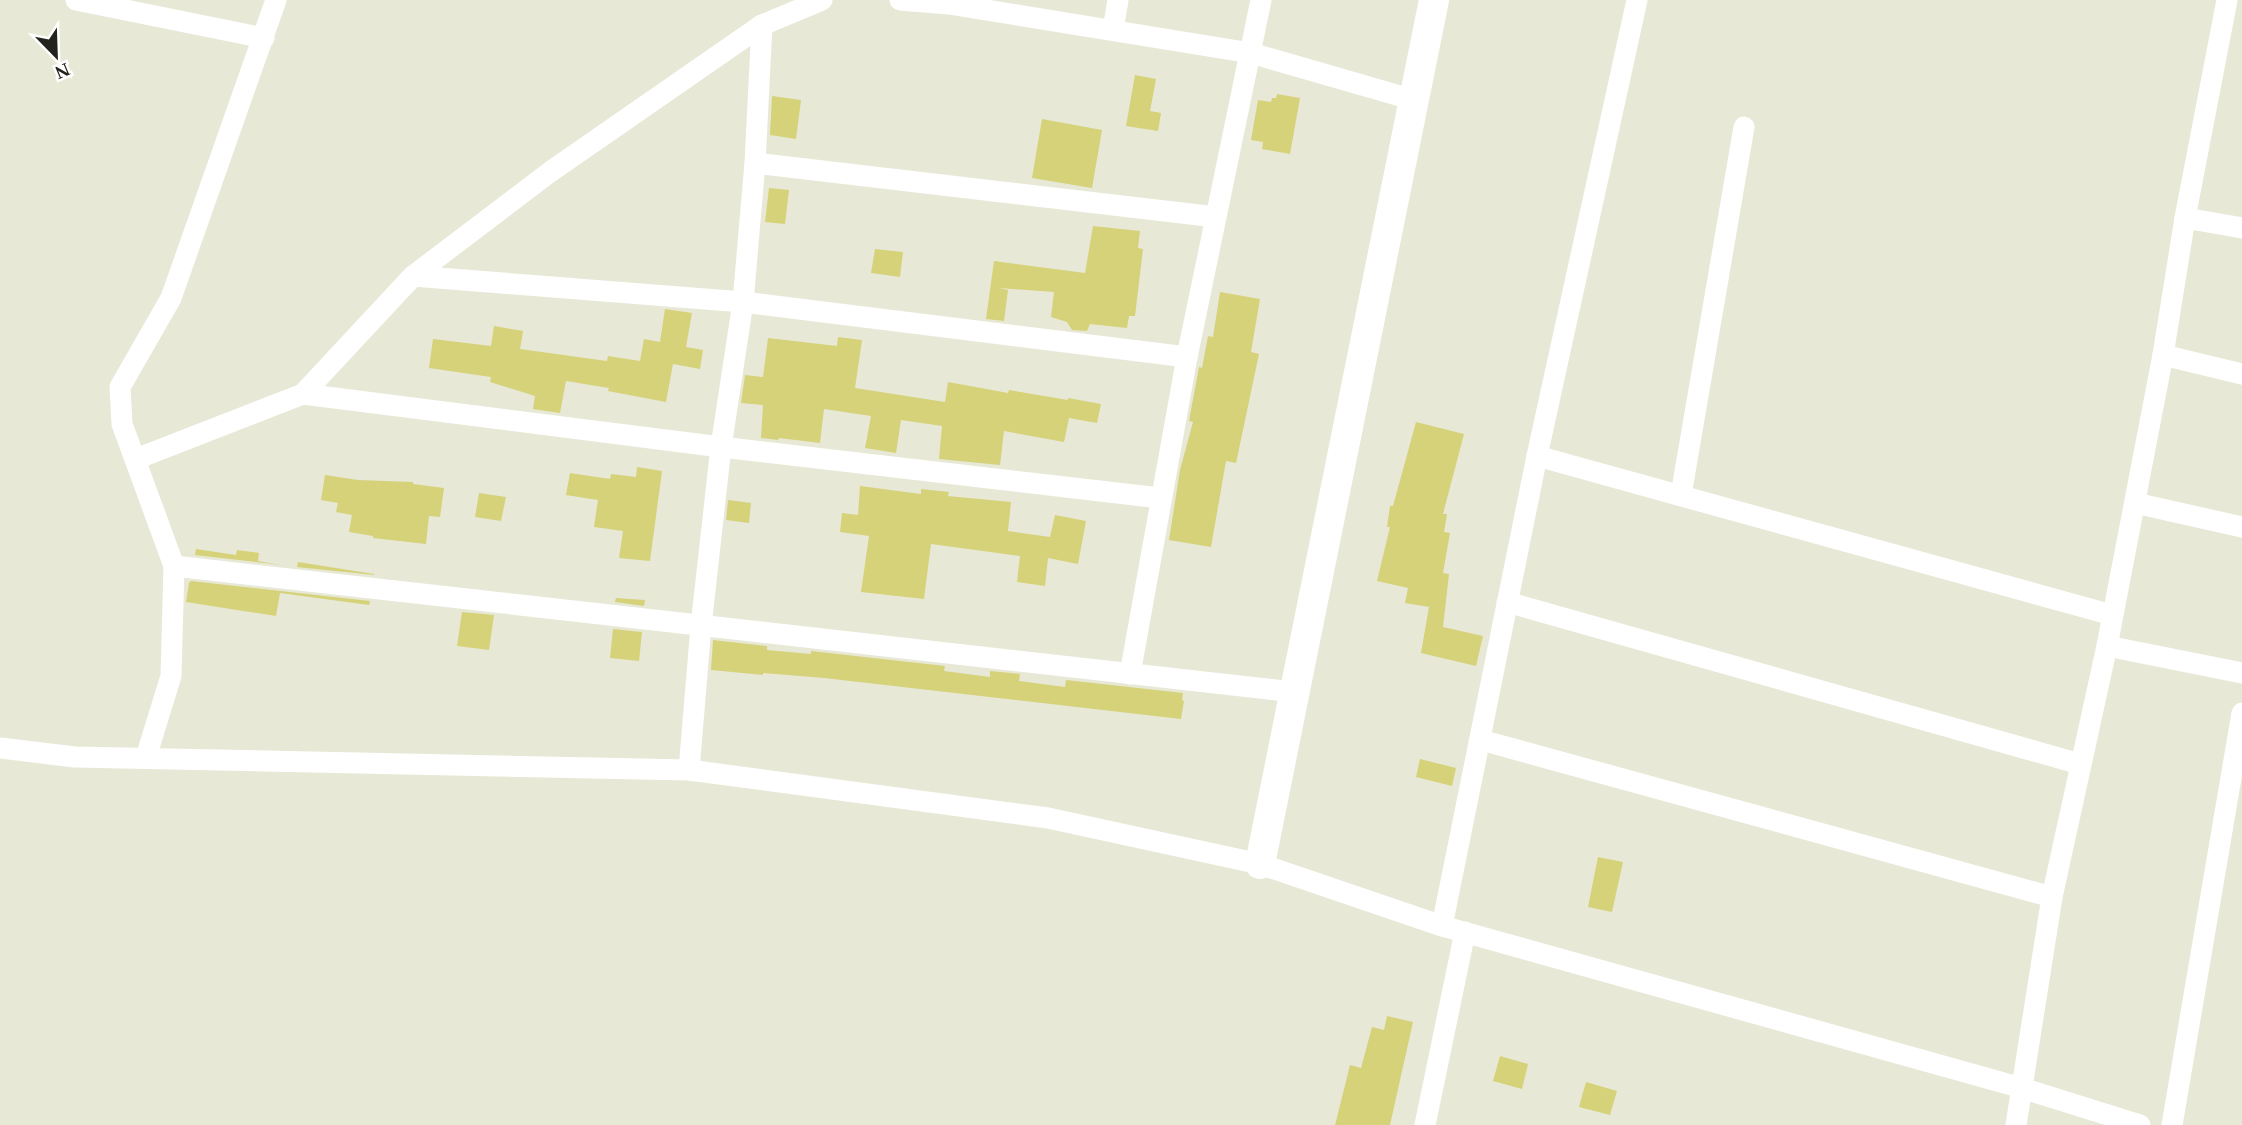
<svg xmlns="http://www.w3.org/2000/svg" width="2242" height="1125" font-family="'Times New Roman',serif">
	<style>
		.building { fill: #d5d279 }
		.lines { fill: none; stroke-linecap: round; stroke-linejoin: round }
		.street { stroke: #fff; stroke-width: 21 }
		.secondary { stroke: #fff; stroke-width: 30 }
	</style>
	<rect width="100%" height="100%" fill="#e8e8d7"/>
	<g class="building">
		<path d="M 1135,75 L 1156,79 L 1150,111 L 1161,113 L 1158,131 L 1126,126 Z"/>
		<path d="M 1277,94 L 1300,98 L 1290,154 L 1262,149 L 1263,142 L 1251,140 L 1258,100 L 1271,102 L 1272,98 L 1276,98 Z"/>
		<path d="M 772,96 L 801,100 L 796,139 L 770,135 Z"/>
		<path d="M 1042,119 L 1102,130 L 1092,188 L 1032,178 Z"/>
		<path d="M 769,188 L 789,190 L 785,224 L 765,222 Z"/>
		<path d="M 1093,226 L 1140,231 L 1138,248 L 1143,249 L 1135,316 L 1129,316 L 1127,328 L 1090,324 L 1087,331 L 1072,330 L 1067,322 L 1051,317 L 1054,292 L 999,288 L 1008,290 L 1004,321 L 986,319 L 994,261 L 1085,273 Z"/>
		<path d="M 875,249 L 903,252 L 900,277 L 871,273 Z"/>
		<path d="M 1220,292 L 1260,299 L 1251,352 L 1259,354 L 1236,463 L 1226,461 L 1211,547 L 1169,540 L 1180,470 L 1193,422 L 1189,421 L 1199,367 L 1202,368 L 1208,336 L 1213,337 Z"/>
		<path d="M 665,309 L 692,313 L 686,347 L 703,350 L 700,369 L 673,364 L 666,402 L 608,391 L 609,388 L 566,381 L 560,413 L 533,409 L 535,396 L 490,382 L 491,377 L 429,368 L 433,339 L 491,346 L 494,326 L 523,331 L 520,349 L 607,361 L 608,356 L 640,361 L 644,339 L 660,342 Z"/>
		<path d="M 838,337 L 862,340 L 855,388 L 945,402 L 948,382 L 1008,393 L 1009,390 L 1068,400 L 1068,398 L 1101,404 L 1097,423 L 1069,418 L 1064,442 L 1004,431 L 1000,465 L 939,459 L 942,426 L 901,420 L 896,453 L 865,448 L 871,416 L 824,409 L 820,443 L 779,438 L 778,440 L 761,438 L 763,405 L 741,403 L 745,375 L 763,377 L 768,338 L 837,346 Z"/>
		<path d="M 1416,422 L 1464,434 L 1443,514 L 1447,514 L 1444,532 L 1450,533 L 1443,573 L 1449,574 L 1443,627 L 1483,636 L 1476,666 L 1421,653 L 1429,607 L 1405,603 L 1408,588 L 1377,581 L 1390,527 L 1387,527 L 1390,506 L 1393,506 Z"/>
		<path d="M 637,467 L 662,471 L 650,561 L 619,558 L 623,531 L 594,527 L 598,500 L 566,495 L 570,473 L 610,479 L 611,474 L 636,477 Z"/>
		<path d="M 325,475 L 358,480 L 413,482 L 413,484 L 444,488 L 440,517 L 429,516 L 426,544 L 373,538 L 373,536 L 349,532 L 352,515 L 336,512 L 338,503 L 321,500 Z"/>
		<path d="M 860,486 L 921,494 L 921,489 L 949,492 L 948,496 L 1011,502 L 1008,531 L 1050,537 L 1055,515 L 1086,521 L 1078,564 L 1048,558 L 1045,586 L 1017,582 L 1020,556 L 931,544 L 924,599 L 861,592 L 869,536 L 840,532 L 842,513 L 858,515 Z"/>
		<path d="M 479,493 L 506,497 L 501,521 L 475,517 Z"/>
		<path d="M 728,500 L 751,503 L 749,523 L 726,520 Z"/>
		<path d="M 196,549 L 236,555 L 237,550 L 259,553 L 258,561 L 281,565 L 195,555 Z"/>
		<path d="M 298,562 L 374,574 L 374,575 L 297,567 Z"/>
		<path d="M 191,581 L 370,601 L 369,605 L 280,593 L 276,616 L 186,602 L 189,583 Z"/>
		<path d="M 616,598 L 645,600 L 644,606 L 615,602 Z"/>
		<path d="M 462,612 L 494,615 L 489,650 L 457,646 Z"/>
		<path d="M 613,629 L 642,632 L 639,661 L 610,658 Z"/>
		<path d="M 713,640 L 767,646 L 767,650 L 811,654 L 811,651 L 945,666 L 944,671 L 990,677 L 990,671 L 1020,674 L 1019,681 L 1065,687 L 1066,680 L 1183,693 L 1182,700 L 1184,701 L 1181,719 L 824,678 L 763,673 L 763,675 L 711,670 Z"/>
		<path d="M 1420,759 L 1456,768 L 1452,786 L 1416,777 Z"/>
		<path d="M 1598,857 L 1623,862 L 1612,912 L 1588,907 Z"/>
		<path d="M 1387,1016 L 1413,1022 L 1390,1125 L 1335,1125 L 1350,1065 L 1361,1068 L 1372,1027 L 1384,1030 Z"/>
		<path d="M 1500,1056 L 1528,1064 L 1522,1089 L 1493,1081 Z"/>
		<path d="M 1586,1082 L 1617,1091 L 1610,1115 L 1579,1107 Z"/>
	</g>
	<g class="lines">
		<g class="street">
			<path d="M 76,0 L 264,38"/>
			<path d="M 900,0 L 949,4 L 1251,53 L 1414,100"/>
			<path d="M 1113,30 L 1118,0"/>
			<path d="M 755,163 L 1216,217"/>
			<path d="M 2185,218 L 2242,228"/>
			<path d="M 413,276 L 743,302 L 1187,357"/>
			<path d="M 2163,355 L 2242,374"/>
			<path d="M 303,394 L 413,276 L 550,172 L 762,25 L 822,0"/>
			<path d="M 1537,456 L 2112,615"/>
			<path d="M 136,459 L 303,394 L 721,447 L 1160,498"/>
			<path d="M 1681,495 L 1744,127"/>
			<path d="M 2135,503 L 2242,527"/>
			<path d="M 174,566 L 1294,692"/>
			<path d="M 1507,602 L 2080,764"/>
			<path d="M 2107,646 L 2242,673"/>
			<path d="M 1130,674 L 1187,357 L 1261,0"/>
			<path d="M 1481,740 L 2052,897"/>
			<path d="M 0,748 L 75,757 L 689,770 L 1048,818 L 1260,864 L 1442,926 L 2022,1088 L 2140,1125"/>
			<path d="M 146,757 L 171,676 L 174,566 L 122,424 L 120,387 L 171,298 L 276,0"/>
			<path d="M 689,770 L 701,626 L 721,447 L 743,302 L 755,163 L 762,25"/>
			<path d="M 1442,926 L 1537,456 L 1637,0"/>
			<path d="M 1425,1125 L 1465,932"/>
			<path d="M 2016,1125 L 2052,897 L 2107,646 L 2163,355 L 2185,218 L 2227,0"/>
			<path d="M 2172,1125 L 2242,713"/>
		</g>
		<path class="secondary" d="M 1260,864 L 1434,0"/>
	</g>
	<g transform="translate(56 56) rotate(157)" stroke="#ffffff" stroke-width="5" paint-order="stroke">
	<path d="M0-5L12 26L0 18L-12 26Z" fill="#23231d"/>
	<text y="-10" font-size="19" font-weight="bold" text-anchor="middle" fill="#23231d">N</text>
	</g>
</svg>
